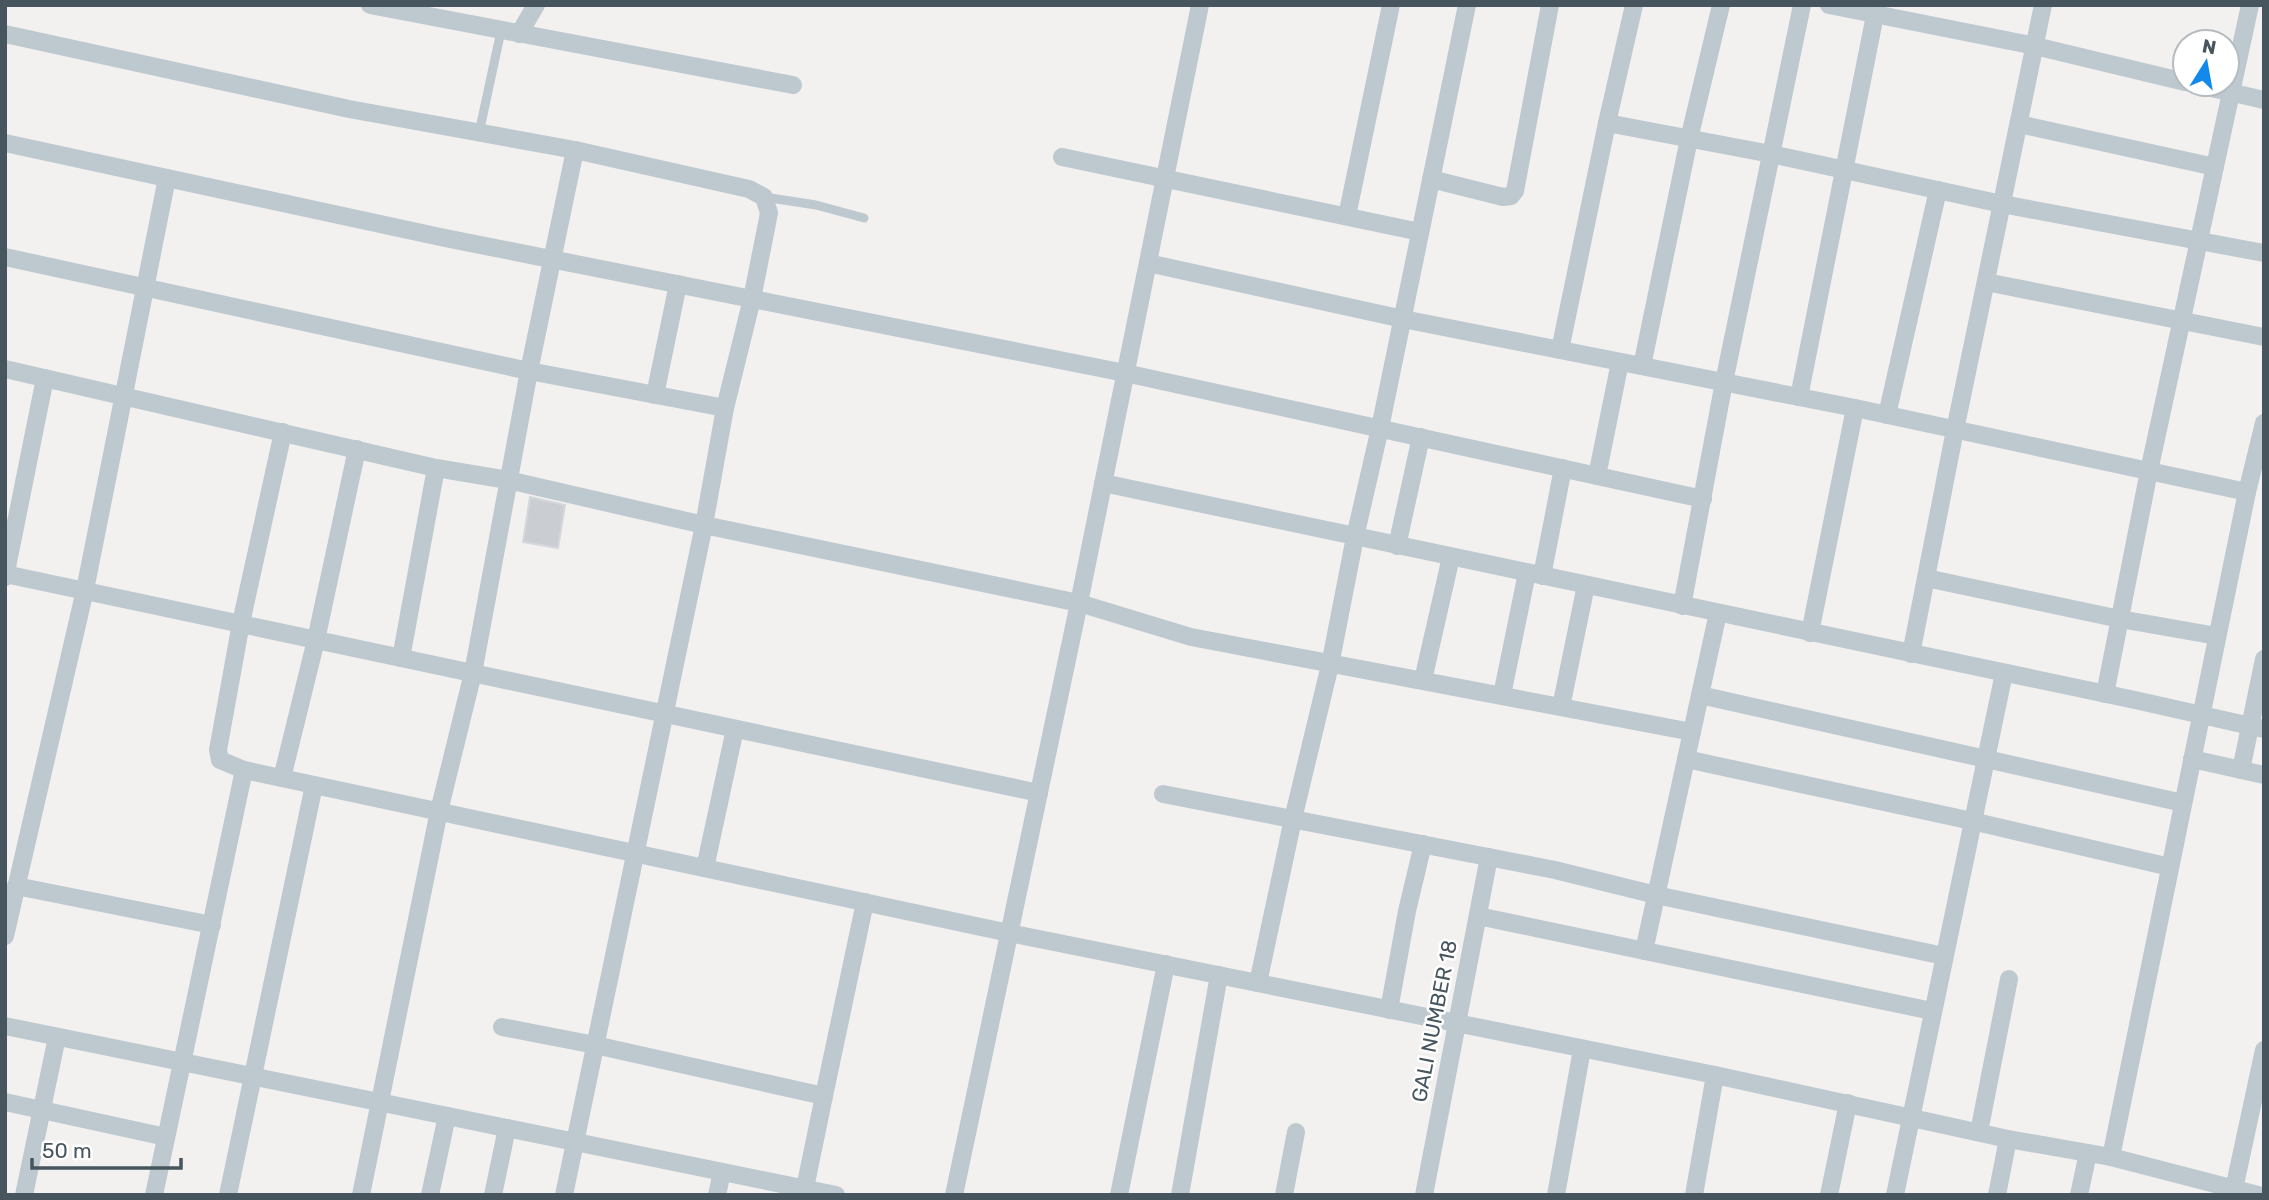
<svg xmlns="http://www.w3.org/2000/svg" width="2269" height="1200" font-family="Rubik,sans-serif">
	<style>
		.building { fill: #caced3; stroke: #d4d7dc; stroke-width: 2 }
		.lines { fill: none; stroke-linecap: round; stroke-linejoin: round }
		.service { stroke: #bdc9cf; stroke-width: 9 }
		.minor { stroke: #bdc9cf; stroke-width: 18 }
		.labels { text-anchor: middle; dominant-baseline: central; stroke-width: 5; stroke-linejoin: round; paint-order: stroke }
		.street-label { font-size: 21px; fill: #47565e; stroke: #fff }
	</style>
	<rect width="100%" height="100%" fill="#f3f0f0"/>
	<path class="building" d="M 530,497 L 565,505 L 558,548 L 523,542 Z"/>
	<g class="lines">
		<g class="service">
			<path d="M 479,133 L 501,31"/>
			<path d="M 764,197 L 816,205 L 864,218"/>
		</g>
		<g class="minor">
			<path d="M 370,5 L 793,85"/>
			<path d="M 1829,5 L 2035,46 L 2185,82"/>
			<path d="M 5,34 L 349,109 L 575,150 L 749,189 L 764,197 L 769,213 L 752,299 L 725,408 L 704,525 L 564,1195"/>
			<path d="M 519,34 L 536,5"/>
			<path d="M 2194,84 L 2264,100"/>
			<path d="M 1607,123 L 1771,154 L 2002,204 L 2264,253"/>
			<path d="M 2019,124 L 2215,167"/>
			<path d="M 5,143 L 445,238 L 1125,373 L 1703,499"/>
			<path d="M 1062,157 L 1420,232"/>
			<path d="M 1431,179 L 1503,197 L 1511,196 L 1515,191 L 1550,5"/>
			<path d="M 1347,216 L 1391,5"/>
			<path d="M 5,257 L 529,371 L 725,408"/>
			<path d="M 1148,263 L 1403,319 L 1855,408 L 2247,492"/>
			<path d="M 1986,282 L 2264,337"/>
			<path d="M 1560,350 L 1607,123 L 1634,5"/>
			<path d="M 1642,366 L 1689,139 L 1721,5"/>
			<path d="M 5,369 L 436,468 L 508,480 L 704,525 L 1079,603 L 1191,637 L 1692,732"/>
			<path d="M 655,395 L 678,284"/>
			<path d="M 1799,397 L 1877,5"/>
			<path d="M 1887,415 L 1938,190"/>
			<path d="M 283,432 L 241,623 L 218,750 L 220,760 L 244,770 L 1009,933 L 1715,1075 L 2008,1139 L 2111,1157 L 2258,1195"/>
			<path d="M 1597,476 L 1620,362"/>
			<path d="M 1103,483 L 2135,700 L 2264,729"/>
			<path d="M 1397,546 L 1421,437"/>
			<path d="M 5,574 L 1039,793"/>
			<path d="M 1542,576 L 1563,468"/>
			<path d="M 5,577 L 45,378"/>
			<path d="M 1926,578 L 2120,619 L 2217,636"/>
			<path d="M 1682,606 L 1724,382 L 1802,5"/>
			<path d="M 1810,633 L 1855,408"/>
			<path d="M 1911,654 L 1955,430 L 2043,5"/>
			<path d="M 401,658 L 436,468"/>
			<path d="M 1423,680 L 1451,557"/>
			<path d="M 2105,694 L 2149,471 L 2250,5"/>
			<path d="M 1502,695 L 1527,573"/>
			<path d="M 1700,695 L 2183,803"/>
			<path d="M 1561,707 L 1586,585"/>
			<path d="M 1686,759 L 1972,821 L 2170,867"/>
			<path d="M 2192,759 L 2264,775"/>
			<path d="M 2241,770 L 2264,659"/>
			<path d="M 282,778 L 316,640 L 357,449"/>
			<path d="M 1163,794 L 1555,870 L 1656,895 L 1944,956"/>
			<path d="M 705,868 L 735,729"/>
			<path d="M 16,886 L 212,925"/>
			<path d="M 1478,916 L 1932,1011"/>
			<path d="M 5,936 L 85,590 L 167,178"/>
			<path d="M 1644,951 L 1718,613"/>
			<path d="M 1258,983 L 1293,819 L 1330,665 L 1355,537 L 1380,428 L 1467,5"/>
			<path d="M 1389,1010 L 1407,911 L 1423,844"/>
			<path d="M 5,1026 L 836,1195"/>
			<path d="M 502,1027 L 595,1045 L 824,1096 L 865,902"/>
			<path d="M 5,1102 L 166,1137"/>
			<path d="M 1979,1132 L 2009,979"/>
			<path d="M 2111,1157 L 2247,492 L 2264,423"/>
			<path d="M 805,1188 L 824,1096"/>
			<path d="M 2234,1189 L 2264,1050"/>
			<path d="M 24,1195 L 57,1037"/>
			<path d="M 154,1195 L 244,770"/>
			<path d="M 228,1195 L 314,785"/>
			<path d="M 361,1195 L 439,811 L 473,673 L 529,371 L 575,150"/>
			<path d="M 430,1195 L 447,1116"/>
			<path d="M 493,1195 L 507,1128"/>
			<path d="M 717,1195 L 722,1172"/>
			<path d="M 954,1195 L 1079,603 L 1200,5"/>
			<path d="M 1119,1195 L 1166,964"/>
			<path d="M 1180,1195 L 1219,975"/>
			<path d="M 1284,1195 L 1296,1132"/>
			<path d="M 1424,1195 L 1489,857"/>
			<path d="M 1556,1195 L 1582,1049"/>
			<path d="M 1694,1195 L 1715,1075"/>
			<path d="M 1829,1195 L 1848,1103"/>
			<path d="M 1895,1195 L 2004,673"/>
			<path d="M 1997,1195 L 2008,1139"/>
			<path d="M 2079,1195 L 2088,1153"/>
		</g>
	</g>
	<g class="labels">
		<g class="street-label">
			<text transform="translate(1434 1021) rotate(-79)">GALI NUMBER 18</text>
		</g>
	</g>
	<rect width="2269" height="1200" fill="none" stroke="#47565e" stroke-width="14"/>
	<g transform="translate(2206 63) rotate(11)"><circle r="33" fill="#ffffff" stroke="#b5bbbf" stroke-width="2"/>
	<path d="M0-5L12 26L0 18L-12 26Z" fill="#1289eb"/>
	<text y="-10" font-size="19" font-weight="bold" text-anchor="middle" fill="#47565e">N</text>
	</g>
	<path d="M32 1158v10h149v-10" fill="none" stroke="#47565e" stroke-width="3.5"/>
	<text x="42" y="1158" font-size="21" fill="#47565e" stroke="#ffffff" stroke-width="5" paint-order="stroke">50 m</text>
</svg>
